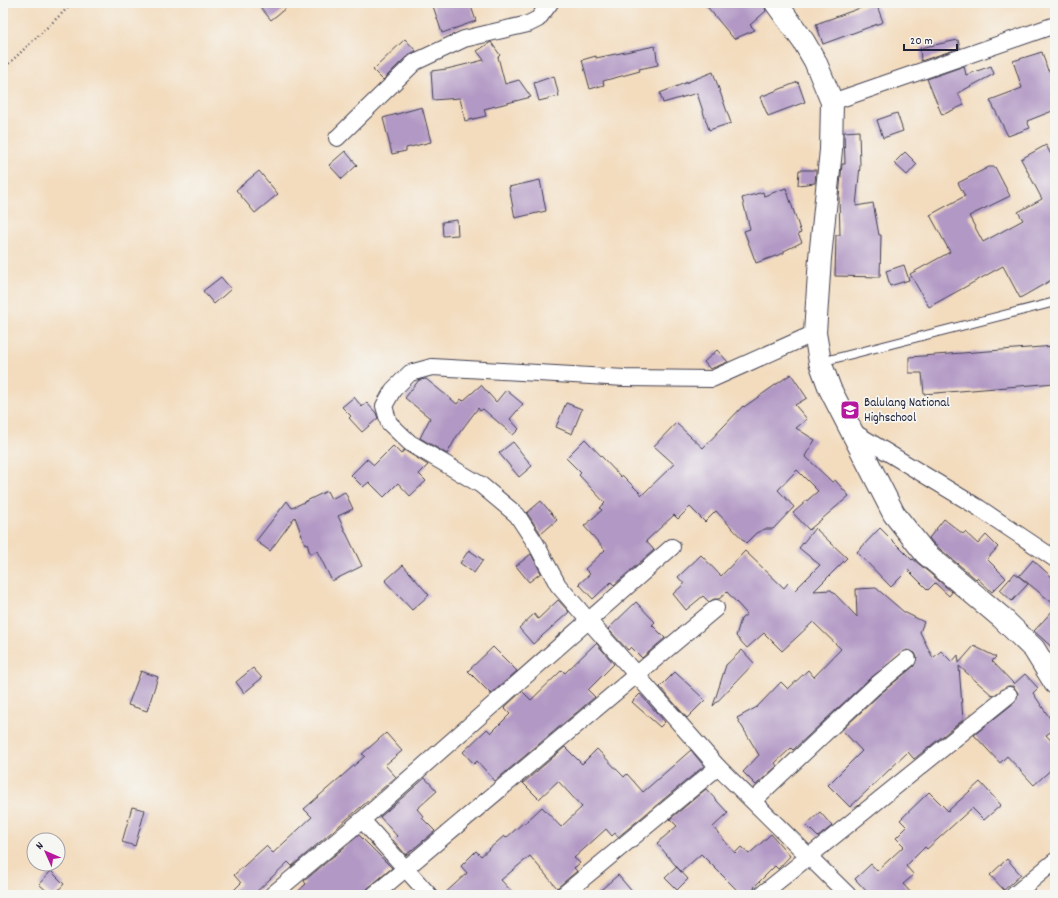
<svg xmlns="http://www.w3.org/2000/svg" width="1058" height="898" font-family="Dekko,sans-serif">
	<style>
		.building { fill: #b299c5 }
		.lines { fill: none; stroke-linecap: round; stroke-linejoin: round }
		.lane-casing { stroke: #413e4f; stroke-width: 10 }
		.street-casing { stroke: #413e4f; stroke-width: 18 }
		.secondary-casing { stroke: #413e4f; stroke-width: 24 }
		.path { stroke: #413e4f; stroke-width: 2.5; stroke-dasharray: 1 3; stroke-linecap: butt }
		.lane { stroke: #fff; stroke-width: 8 }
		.street { stroke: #fff; stroke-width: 16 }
		.secondary { stroke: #fff; stroke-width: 22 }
		.labels { text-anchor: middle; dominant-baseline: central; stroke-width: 3.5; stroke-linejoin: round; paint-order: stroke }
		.poi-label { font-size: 13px; fill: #22223b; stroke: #f6f6f2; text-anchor: start }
	</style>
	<rect width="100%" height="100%" fill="#f6f6f2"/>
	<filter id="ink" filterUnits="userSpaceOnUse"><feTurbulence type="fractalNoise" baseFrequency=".025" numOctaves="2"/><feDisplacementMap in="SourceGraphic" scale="8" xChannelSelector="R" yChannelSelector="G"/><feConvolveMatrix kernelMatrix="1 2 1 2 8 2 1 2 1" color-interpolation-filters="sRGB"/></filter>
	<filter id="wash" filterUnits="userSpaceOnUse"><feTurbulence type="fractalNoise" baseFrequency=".012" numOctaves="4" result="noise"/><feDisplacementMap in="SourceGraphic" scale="16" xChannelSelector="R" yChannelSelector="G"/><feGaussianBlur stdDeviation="0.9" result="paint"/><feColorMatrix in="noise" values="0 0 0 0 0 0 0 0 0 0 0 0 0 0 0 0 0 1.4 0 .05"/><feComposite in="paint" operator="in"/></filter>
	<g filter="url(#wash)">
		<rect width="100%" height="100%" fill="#f3dcbe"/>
		<g id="blocks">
			<g class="building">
				<path d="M 257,3 L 292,3 L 271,20 Z"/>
				<path d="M 432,3 L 470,3 L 476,21 L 442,33 Z"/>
				<path d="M 704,3 L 764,3 L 766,11 L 750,25 L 755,30 L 734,39 Z"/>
				<path d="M 874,3 L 876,3 L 883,22 L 823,44 L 816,24 Z"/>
				<path d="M 405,39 L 416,51 L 408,55 L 383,80 L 373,70 Z"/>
				<path d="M 958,40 L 960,48 L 921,61 L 920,48 Z"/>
				<path d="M 491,42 L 500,55 L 498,57 L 505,84 L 519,80 L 531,97 L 484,109 L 486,116 L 465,121 L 460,98 L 433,100 L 431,71 L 447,69 L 484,60 L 477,51 Z"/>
				<path d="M 655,46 L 658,65 L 639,69 L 640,71 L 603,81 L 604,85 L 590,89 L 582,60 L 596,56 L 596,58 Z"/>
				<path d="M 1042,52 L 1048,71 L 1055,68 L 1055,110 L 1027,121 L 1030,128 L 1008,136 L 990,100 L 1022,88 L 1013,61 Z"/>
				<path d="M 964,66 L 966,75 L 991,66 L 994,74 L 958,93 L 964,105 L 942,115 L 927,79 Z"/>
				<path d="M 713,72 L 731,123 L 709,130 L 697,93 L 663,103 L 660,93 Z"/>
				<path d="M 554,76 L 559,96 L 539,101 L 534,83 Z"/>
				<path d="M 798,82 L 805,102 L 768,116 L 760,97 Z"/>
				<path d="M 422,107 L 431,142 L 406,148 L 406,151 L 392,154 L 383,118 Z"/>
				<path d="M 897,113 L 903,131 L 883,138 L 877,120 Z"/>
				<path d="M 859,131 L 860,166 L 856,206 L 873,203 L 879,235 L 881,235 L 880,277 L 835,276 L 836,235 L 840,235 L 839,197 L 842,164 L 845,164 L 844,132 Z"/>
				<path d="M 1046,145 L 1055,162 L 1055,278 L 1020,298 L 1003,266 L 929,307 L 910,274 L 950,252 L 930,215 L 965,196 L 958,183 L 989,167 L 995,167 L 1010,196 L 969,216 L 983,242 L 1023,220 L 1018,212 L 1042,199 L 1021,159 Z"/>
				<path d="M 345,151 L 357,165 L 342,179 L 329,165 Z"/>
				<path d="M 905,152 L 917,164 L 907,175 L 894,163 Z"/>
				<path d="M 799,170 L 816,170 L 815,183 L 798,185 Z"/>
				<path d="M 259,171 L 278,194 L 255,213 L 236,190 Z"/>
				<path d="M 540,180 L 546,211 L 515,218 L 509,187 Z"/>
				<path d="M 786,188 L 801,233 L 798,234 L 802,242 L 784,251 L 784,253 L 756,263 L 744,231 L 750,229 L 742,198 L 763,192 L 764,196 Z"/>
				<path d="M 457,220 L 458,235 L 443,236 L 442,222 Z"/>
				<path d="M 904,265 L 909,280 L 890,286 L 886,271 Z"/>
				<path d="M 221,277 L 231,289 L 214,304 L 203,291 Z"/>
				<path d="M 1055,346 L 1055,383 L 924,394 L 922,373 L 909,373 L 909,357 Z"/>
				<path d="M 717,350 L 728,362 L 710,369 L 704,362 Z"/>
				<path d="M 791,374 L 807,398 L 795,405 L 807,419 L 796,428 L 815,440 L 805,456 L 832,482 L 835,480 L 849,496 L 809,530 L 793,513 L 818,491 L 797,470 L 778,490 L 794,507 L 773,529 L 765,529 L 756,533 L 746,543 L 716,511 L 705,522 L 690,507 L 678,519 L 674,515 L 646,541 L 654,550 L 614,585 L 611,582 L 593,599 L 579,584 L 590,574 L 585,569 L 605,550 L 584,526 L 602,510 L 600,508 L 605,503 L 579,475 L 581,473 L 566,458 L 585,439 L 621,477 L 622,475 L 642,495 L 674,464 L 654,446 L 676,423 L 703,448 L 743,406 L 744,407 Z"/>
				<path d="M 426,379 L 457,404 L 461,399 L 463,401 L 481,385 L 496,402 L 506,390 L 523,404 L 510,419 L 519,429 L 513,435 L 483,409 L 480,411 L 478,408 L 457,436 L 447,454 L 420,438 L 430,418 L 405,398 L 419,380 Z"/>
				<path d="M 354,397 L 362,407 L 366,402 L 376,413 L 378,418 L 362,432 L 349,418 L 351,416 L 342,407 Z"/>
				<path d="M 566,403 L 582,409 L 572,434 L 556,427 Z"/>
				<path d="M 513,442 L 532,466 L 519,477 L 499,453 Z"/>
				<path d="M 393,446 L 401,454 L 404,450 L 428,465 L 419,474 L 426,481 L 410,496 L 398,483 L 384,497 L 369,482 L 363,487 L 351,475 L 367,459 L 374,465 Z"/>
				<path d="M 327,491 L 331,499 L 345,492 L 353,509 L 338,516 L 362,566 L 332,581 L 317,551 L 310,554 L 307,543 L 305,544 L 295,517 L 270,551 L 256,541 L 287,501 L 292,508 Z"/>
				<path d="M 541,501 L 557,520 L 541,534 L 527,513 Z"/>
				<path d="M 944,519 L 963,534 L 965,532 L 978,544 L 986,535 L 998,547 L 987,559 L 1006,578 L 992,592 L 977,578 L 976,579 L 934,544 L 929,538 Z"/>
				<path d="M 815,528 L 847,558 L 814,591 L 831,590 L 857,617 L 856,589 L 876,588 L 904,612 L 924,622 L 920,632 L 933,658 L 941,651 L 952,662 L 958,655 L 959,663 L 974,646 L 996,657 L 992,661 L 1014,684 L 1025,674 L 1038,688 L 1033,693 L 1055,726 L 1055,729 L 1046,735 L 1055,745 L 1055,766 L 1034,785 L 1007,756 L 1000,763 L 974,735 L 1015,702 L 1018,693 L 1013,686 L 1008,686 L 993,696 L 959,666 L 963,720 L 914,759 L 908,752 L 850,807 L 828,785 L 862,751 L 842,730 L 880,694 L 914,666 L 917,657 L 915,653 L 907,650 L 868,680 L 793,750 L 791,748 L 775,763 L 777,766 L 756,785 L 743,772 L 759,755 L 737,718 L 757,707 L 781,682 L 788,689 L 808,670 L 814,677 L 841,649 L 813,622 L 782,651 L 764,633 L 747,648 L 736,636 L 741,619 L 747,614 L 727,592 L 719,599 L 714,599 L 709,602 L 703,596 L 686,610 L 673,594 L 684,584 L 678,577 L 701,555 L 721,576 L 745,551 L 784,588 L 788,583 L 795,590 L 820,565 L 799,548 Z"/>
				<path d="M 880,528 L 912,560 L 913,559 L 952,592 L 949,596 L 935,583 L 928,590 L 908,570 L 891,587 L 857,552 Z"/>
				<path d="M 469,550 L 483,560 L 474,573 L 460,563 Z"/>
				<path d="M 531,554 L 541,573 L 529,582 L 516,566 Z"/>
				<path d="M 1033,560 L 1055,580 L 1055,605 L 1019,576 Z"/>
				<path d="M 403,565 L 429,595 L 412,610 L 385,581 Z"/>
				<path d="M 1015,573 L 1028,584 L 1012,601 L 1000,590 Z"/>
				<path d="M 558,600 L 569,612 L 533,644 L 519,628 L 534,614 L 538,619 Z"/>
				<path d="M 636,602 L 655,622 L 652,625 L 665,638 L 642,658 L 631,647 L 628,650 L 608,629 Z"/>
				<path d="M 1055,608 L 1055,650 L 1034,631 Z"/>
				<path d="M 596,643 L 614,664 L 588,690 L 595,697 L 495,781 L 477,761 L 474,764 L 463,752 L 487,729 L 491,733 L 510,714 L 504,708 L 522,691 L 531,700 L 562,670 L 565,673 Z"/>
				<path d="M 493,647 L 517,671 L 491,694 L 468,671 Z"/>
				<path d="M 742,650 L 754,663 L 713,706 L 726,665 Z"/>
				<path d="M 253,668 L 262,678 L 244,693 L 236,682 Z"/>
				<path d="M 141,671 L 158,677 L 147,711 L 128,705 Z"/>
				<path d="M 675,672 L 705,700 L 687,718 L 660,687 Z"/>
				<path d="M 640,694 L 665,722 L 660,727 L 632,702 Z"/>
				<path d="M 386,733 L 402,751 L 385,765 L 396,777 L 292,866 L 288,862 L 253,895 L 229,895 L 241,883 L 234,875 L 266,846 L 273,853 L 312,817 L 304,809 L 365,756 L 362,754 Z"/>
				<path d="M 565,747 L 582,764 L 597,749 L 624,777 L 627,774 L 643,792 L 691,750 L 704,766 L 618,837 L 615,833 L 612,836 L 606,829 L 574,858 L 580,863 L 574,868 L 577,871 L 557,888 L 530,856 L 501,880 L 515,895 L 443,895 L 467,873 L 461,866 L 476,851 L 481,856 L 504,836 L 506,838 L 524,822 L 525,823 L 542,807 L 561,827 L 582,807 L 558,781 L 539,799 L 523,783 Z"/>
				<path d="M 425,778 L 437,791 L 417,809 L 424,817 L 422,818 L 435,831 L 406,855 L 393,840 L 397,836 L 380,817 Z"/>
				<path d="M 980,782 L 1001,805 L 984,820 L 972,808 L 927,849 L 925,847 L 906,866 L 914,875 L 903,884 L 913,895 L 870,895 L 855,879 L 871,864 L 877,871 L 904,846 L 896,838 L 907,827 L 900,820 L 929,792 L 948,811 Z"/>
				<path d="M 706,789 L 728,813 L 713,827 L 735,853 L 741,847 L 749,854 L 771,834 L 790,856 L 778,869 L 775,866 L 755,886 L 752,895 L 742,895 L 701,854 L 681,872 L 657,843 L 677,826 L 670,819 Z"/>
				<path d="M 132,807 L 145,810 L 135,846 L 122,842 Z"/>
				<path d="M 820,812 L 832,826 L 818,837 L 806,825 Z"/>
				<path d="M 359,835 L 392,868 L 368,888 L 365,895 L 294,895 L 306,884 L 304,881 Z"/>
				<path d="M 1007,859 L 1021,875 L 1004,890 L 990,875 Z"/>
				<path d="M 677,867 L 688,879 L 677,890 L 665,878 Z"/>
				<path d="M 51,871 L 64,884 L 54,895 L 51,895 L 39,884 Z"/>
				<path d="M 618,875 L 635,895 L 595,895 Z"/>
			</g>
		</g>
	</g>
	<g filter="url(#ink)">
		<use href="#blocks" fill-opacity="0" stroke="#413e4f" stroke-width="1"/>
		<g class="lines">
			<defs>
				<path id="lane" d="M 821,362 L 1055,302"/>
				<g id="street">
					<path d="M 832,102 L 1055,25"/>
					<path d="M 337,138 L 415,62 L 464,39 L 528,24 L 538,19 L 550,3"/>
					<path d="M 815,333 L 712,379 L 625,378 L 432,367 L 410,373 L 393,390 L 384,406 L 389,423 L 410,443 L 481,485 L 517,515 L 536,544 L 558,585 L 588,620 L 718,767 L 848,895"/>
					<path d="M 852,431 L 979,508 L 1055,559"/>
					<path d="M 753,801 L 874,687 L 908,659"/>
					<path d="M 362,820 L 429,895"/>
					<path d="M 272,895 L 362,820 L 672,547"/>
					<path d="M 374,895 L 716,608"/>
					<path d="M 563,895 L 718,767"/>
					<path d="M 761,895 L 1009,695"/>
					<path d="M 1014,895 L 1055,861"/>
				</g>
				<path id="secondary" d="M 776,3 L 804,42 L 815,61 L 832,102 L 831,150 L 820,258 L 815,333 L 820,362 L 830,389 L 894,514 L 925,553 L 1001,617 L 1034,649 L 1055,683"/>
			</defs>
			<use href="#lane" class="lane-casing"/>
			<use href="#street" class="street-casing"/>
			<use href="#secondary" class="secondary-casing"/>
			<path class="path" d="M 3,69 L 73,3"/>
			<use href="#lane" class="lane"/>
			<use href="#street" class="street"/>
			<use href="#secondary" class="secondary"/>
		</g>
	</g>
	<defs>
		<symbol id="school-square" viewBox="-11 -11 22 22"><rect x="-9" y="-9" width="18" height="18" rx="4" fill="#b5179e" stroke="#f6f6f2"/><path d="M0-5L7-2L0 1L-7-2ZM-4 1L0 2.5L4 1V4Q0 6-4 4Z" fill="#fff"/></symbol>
	</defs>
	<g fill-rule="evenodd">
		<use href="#school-square" x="839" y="399" width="22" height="22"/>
	</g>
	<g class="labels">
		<g class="poi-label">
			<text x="864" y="403">Balulang National<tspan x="864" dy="15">Highschool</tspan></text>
		</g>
	</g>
	<rect width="1058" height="898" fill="none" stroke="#f6f6f2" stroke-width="16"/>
	<g transform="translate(46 852) rotate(315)"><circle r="19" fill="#f6f6f2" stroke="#a1a1a9"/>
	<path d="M0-3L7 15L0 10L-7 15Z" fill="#b5179e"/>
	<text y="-6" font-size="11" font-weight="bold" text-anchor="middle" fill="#22223b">N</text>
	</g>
	<path d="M904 44v6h53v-6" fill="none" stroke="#22223b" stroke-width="2"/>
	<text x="910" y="44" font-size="12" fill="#22223b" stroke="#f6f6f2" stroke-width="3" paint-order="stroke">20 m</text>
</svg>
